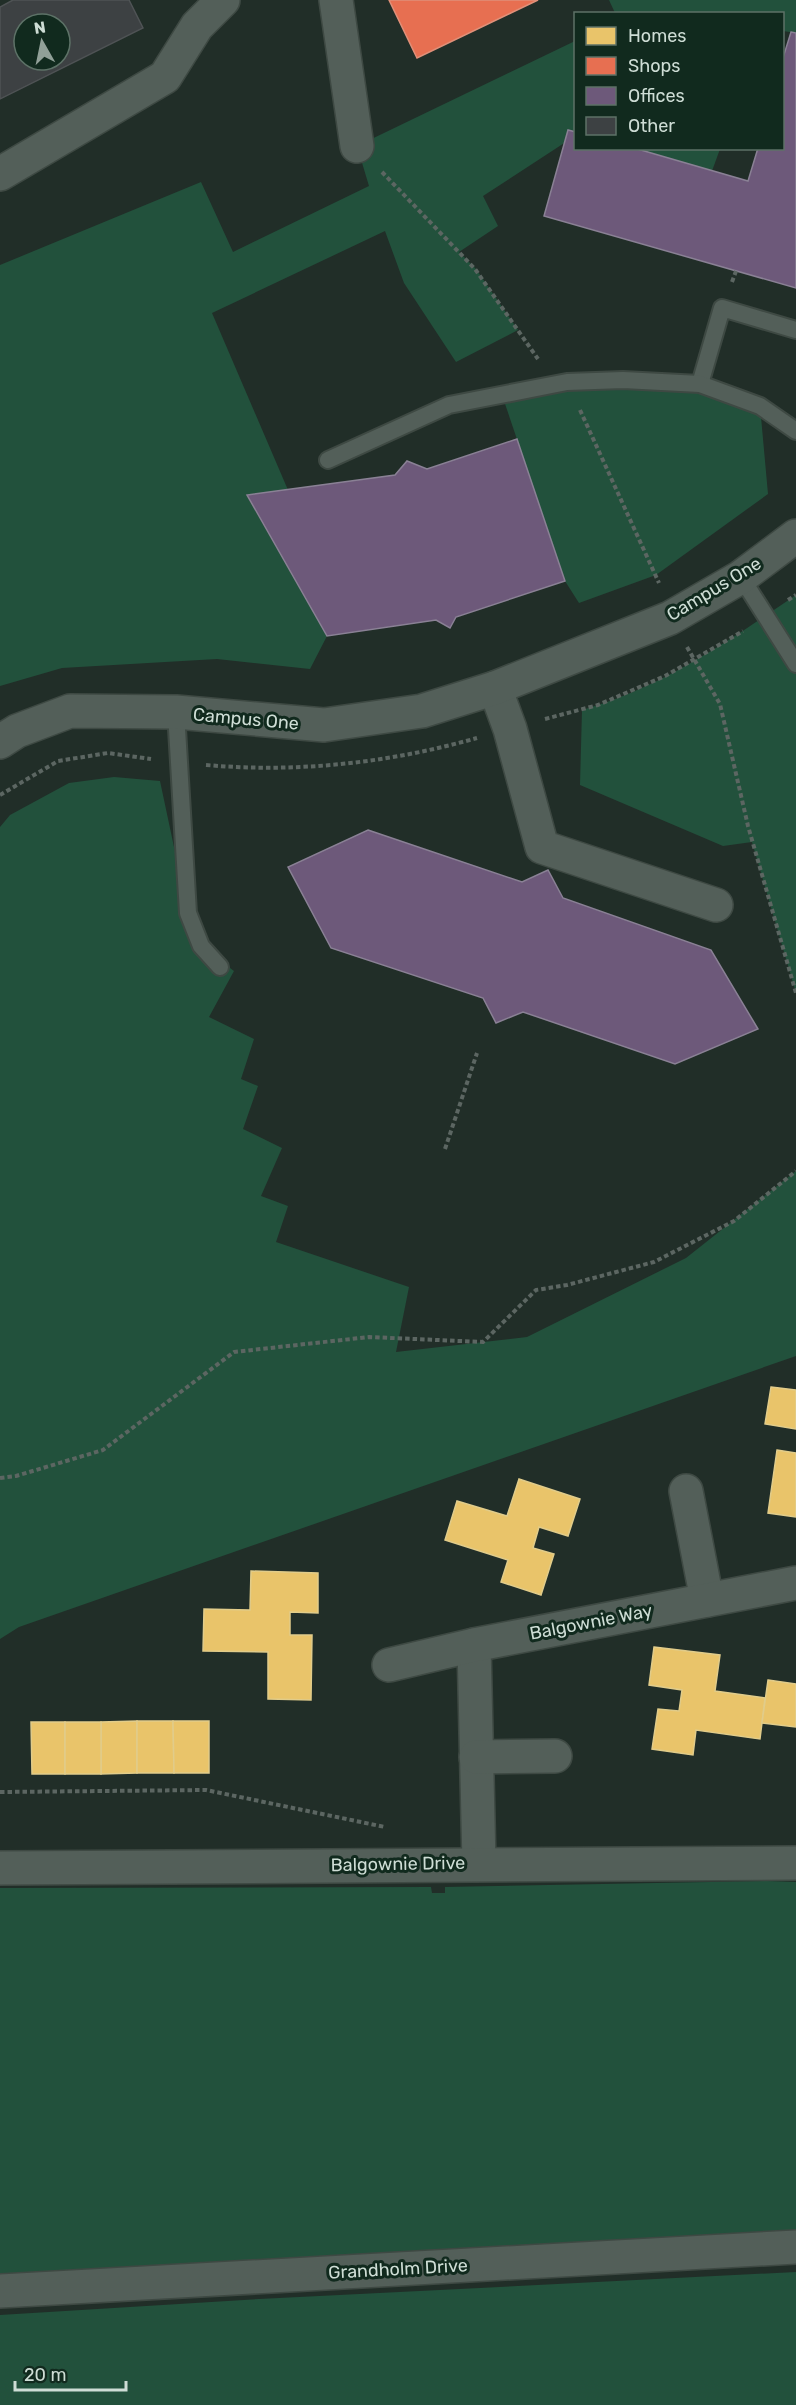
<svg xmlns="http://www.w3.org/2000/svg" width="796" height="2405" font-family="Rubik,sans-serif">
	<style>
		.green { fill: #22513c }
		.homes { fill: #e9c46a; stroke: #e1cc8a; stroke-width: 1.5 }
		.shops { fill: #e76f51; stroke: #e09079; stroke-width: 1.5 }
		.offices { fill: #6d597a; stroke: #8a8195; stroke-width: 1.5 }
		.building { fill: #3d4143; stroke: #4f5355; stroke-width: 1.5; fill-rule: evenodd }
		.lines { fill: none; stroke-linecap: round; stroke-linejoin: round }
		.service-casing { stroke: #3e4943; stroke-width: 20 }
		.minor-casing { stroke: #3e4943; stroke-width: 36 }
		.path { stroke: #5c6662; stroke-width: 4; stroke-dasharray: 4.5 3; stroke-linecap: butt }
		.service { stroke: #535f59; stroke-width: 16 }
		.minor { stroke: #535f59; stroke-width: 33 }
		.labels { text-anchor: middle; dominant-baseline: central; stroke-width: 6; stroke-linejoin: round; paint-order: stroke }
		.street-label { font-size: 18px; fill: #ceddd5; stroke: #112a1e }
	</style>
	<rect width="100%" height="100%" fill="#212e28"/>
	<g class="green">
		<path d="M 609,0 L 796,0 L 796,33 L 783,31 L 782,14 L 615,13 Z"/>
		<path d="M 575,41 L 575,136 L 483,196 L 498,226 L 459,252 L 476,269 L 518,330 L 456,362 L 404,283 L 385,231 L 212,313 L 288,490 L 247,496 L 327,636 L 310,669 L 217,659 L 62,668 L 0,686 L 0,265 L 201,182 L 233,252 L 369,186 L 357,146 Z"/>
		<path d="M 634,149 L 720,149 L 712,171 Z"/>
		<path d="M 556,384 L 700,384 L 760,406 L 768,494 L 656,575 L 579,603 L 565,581 L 502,395 Z"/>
		<path d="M 796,595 L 796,993 L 752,842 L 723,846 L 580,785 L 582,710 C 661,688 730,640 796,595 Z"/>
		<path d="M 114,777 L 160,781 L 188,913 L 201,946 L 234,971 L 209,1017 L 254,1039 L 241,1079 L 258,1086 L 243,1129 L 282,1148 L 261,1196 L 288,1206 L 276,1242 L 409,1287 L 396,1352 L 527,1337 L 686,1258 L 796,1171 L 796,1356 L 19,1627 L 0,1639 L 0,827 L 10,815 L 69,783 Z"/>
		<path d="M 768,1881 L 796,1882 L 796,2232 L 0,2276 L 0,1888 L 431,1887 L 432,1893 L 445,1893 L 445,1887 Z"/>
		<path d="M 796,2272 L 796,2405 L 0,2405 L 0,2315 L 259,2299 Z"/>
	</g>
	<g class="homes">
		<path d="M 771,1387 L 796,1390 L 796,1429 L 765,1424 Z"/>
		<path d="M 777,1450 L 796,1453 L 796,1517 L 768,1513 Z"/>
		<path d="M 519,1479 L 580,1499 L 568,1536 L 539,1527 L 533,1548 L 554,1554 L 541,1595 L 501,1582 L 508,1560 L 445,1540 L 457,1501 L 507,1516 Z"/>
		<path d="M 251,1571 L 318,1573 L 318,1613 L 290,1612 L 290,1635 L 312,1635 L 311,1700 L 268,1699 L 268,1652 L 203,1651 L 204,1609 L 250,1610 Z"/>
		<path d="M 654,1647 L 720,1655 L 715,1691 L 765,1698 L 760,1739 L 696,1730 L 693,1755 L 652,1749 L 658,1709 L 679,1711 L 682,1690 L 649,1685 Z"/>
		<path d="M 768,1680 L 796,1684 L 796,1727 L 762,1723 Z"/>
		<path d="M 137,1721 L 137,1773 L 101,1774 L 101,1722 Z"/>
		<path d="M 137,1721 L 173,1721 L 174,1773 L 137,1773 Z"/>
		<path d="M 173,1721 L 209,1721 L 209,1773 L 174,1773 Z"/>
		<path d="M 31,1722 L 65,1722 L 65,1774 L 32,1774 Z"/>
		<rect x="65" y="1722" width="36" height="52"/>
	</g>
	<path class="shops" d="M 389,0 L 538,0 L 417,58 Z"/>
	<g class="offices">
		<path d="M 791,32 L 796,33 L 796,288 L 544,216 L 568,130 L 576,132 L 576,148 L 634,148 L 748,181 L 758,148 L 782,148 L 782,61 Z"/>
		<path d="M 517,439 L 565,581 L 456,617 L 450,628 L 436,620 L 327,636 L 247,495 L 395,475 L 407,461 L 427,469 Z"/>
		<path d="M 368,830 L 522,882 L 548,870 L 563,898 L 711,950 L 758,1029 L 675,1064 L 523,1012 L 496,1023 L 483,998 L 331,948 L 288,867 Z"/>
	</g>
	<path class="building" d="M 13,0 L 129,0 L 143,28 L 0,99 L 0,7 ZM 24,24 L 60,24 L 60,60 L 24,60 Z"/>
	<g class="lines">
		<defs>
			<g id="service">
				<path d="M 700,384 L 722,308 L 796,330"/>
				<path d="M 328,460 L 449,405 L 567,382 L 623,380 L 700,384 L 760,406 L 796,431"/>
				<path d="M 741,577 L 796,664"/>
				<path d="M 176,712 L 188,913 L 201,946 L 220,967"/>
			</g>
			<g id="minor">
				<path d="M 336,0 L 357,146"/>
				<path d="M 0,174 L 165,77 L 197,26 L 223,0"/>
				<path d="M 495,688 L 510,729 L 542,847 L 716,905"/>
				<path d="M 0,742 L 17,731 L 70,711 L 176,712 L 324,725 L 422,711 L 495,688 L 670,618 L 741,577 L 796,536"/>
				<path d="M 686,1491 L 707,1600"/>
				<path d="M 474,1645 L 479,1864"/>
				<path d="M 389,1665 L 474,1645 L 796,1583"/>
				<path d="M 476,1757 L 555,1756"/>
				<path d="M 0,1868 L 796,1863"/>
				<path d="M 0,2291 L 796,2247"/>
			</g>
		</defs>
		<use href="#service" class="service-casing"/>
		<use href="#minor" class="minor-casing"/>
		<g class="path">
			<path d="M 382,172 L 475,269 L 538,359"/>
			<path d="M 732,282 L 736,271"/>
			<path d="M 580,410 L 659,583"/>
			<path d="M 788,600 L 796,595"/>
			<path d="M 687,647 L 720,704 L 748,826 L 796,993"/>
			<path d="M 545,719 L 598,705 L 665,676 L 743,631"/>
			<path d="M 206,765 C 297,773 389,763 477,738"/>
			<path d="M 0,795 L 58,761 L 108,753 L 151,759"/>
			<path d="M 445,1149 L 477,1053"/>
			<path d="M 0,1478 L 16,1476 L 103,1450 L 234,1352 L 369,1337 L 483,1342 L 536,1290 L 567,1285 L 654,1262 L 734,1221 L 796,1171"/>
			<path d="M 0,1792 L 206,1790 L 385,1827"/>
		</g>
		<use href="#service" class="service"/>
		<use href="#minor" class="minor"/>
	</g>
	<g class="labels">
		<g class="street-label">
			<text transform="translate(714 589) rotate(-31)">Campus One</text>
			<text transform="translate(246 719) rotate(5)">Campus One</text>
			<text transform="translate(591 1622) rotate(-11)">Balgownie Way</text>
			<text transform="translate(398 1864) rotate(-1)">Balgownie Drive</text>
			<text transform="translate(398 2269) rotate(-3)">Grandholm Drive</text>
		</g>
	</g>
	<rect x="574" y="12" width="210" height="138" fill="#112a1e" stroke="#5d7267" stroke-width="1.5"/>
	<rect x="586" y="27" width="30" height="18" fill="#e9c46a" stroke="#5d7267" stroke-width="1.5"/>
	<text x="628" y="42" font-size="18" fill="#ceddd5">Homes</text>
	<rect x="586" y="57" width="30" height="18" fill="#e76f51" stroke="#5d7267" stroke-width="1.5"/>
	<text x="628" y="72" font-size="18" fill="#ceddd5">Shops</text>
	<rect x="586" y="87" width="30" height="18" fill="#6d597a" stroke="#5d7267" stroke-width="1.5"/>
	<text x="628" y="102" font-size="18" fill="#ceddd5">Offices</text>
	<rect x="586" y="117" width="30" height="18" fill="#3d4143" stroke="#5d7267" stroke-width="1.5"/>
	<text x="628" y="132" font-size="18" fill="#ceddd5">Other</text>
	<g transform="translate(42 42) rotate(351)"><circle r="28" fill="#112a1e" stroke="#5d7267" stroke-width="1.5"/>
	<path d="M0-4.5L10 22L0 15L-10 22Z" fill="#91a098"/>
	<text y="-9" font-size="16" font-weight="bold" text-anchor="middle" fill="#ceddd5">N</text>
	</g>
	<path d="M15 2381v9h111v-9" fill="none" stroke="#ceddd5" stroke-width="3"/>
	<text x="24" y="2381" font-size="18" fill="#ceddd5" stroke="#112a1e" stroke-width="4.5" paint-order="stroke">20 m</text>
</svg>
